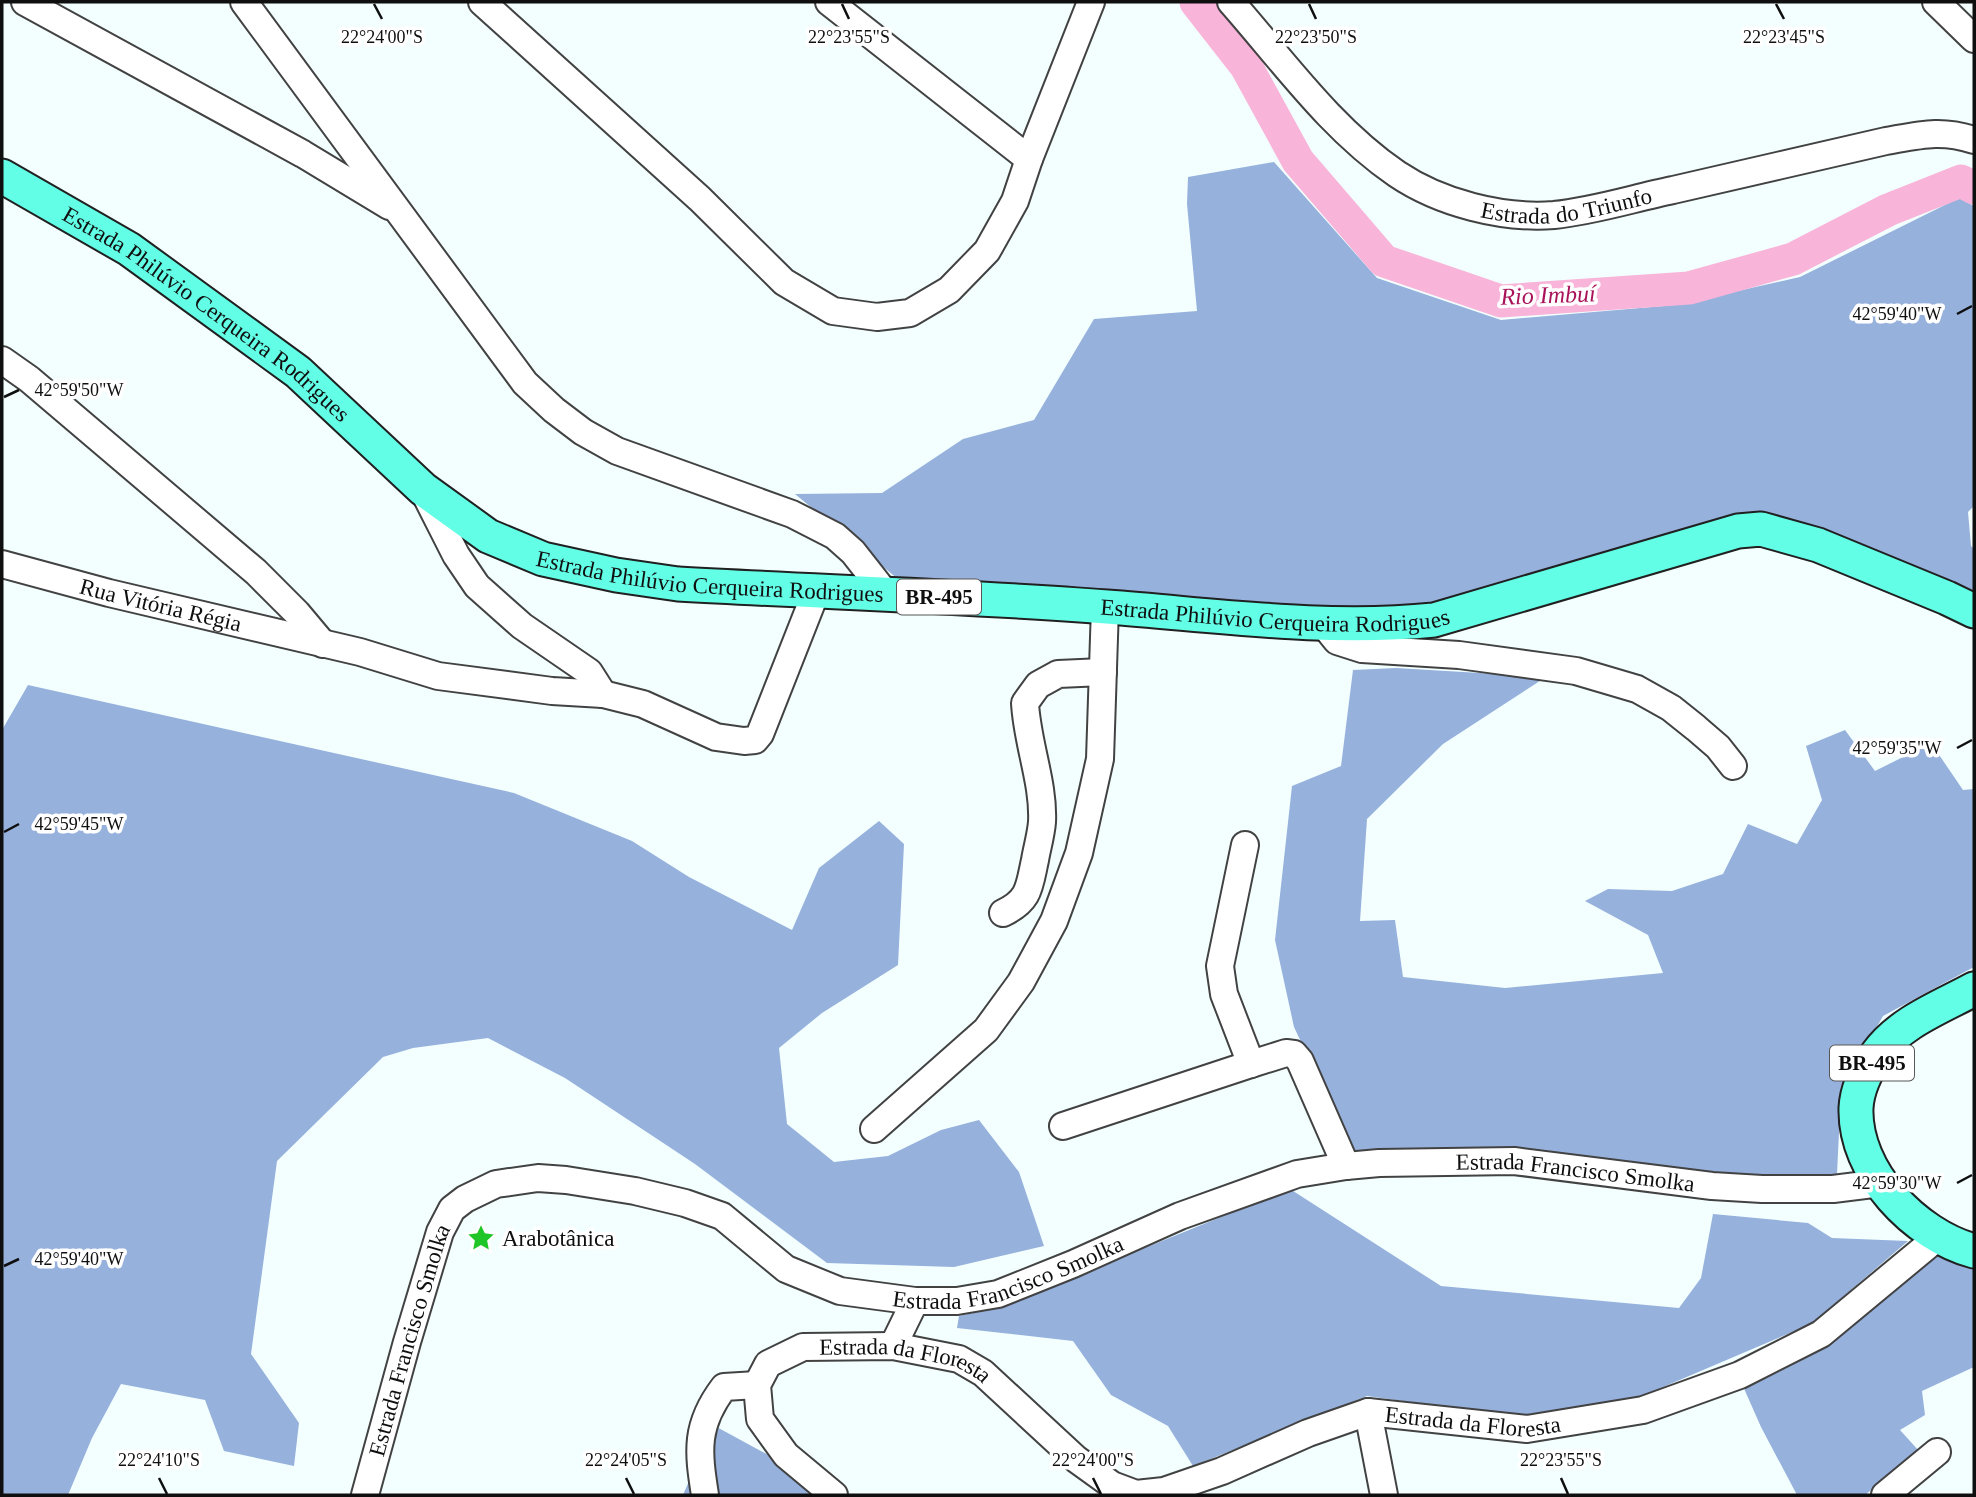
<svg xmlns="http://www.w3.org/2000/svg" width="1976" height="1497" font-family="'Times New Roman',serif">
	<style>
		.forest { fill: #97b1dd }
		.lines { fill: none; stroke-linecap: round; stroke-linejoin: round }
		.river { stroke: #f9b4d9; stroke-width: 33 }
		.minor-casing { stroke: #424242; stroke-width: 30 }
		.major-casing { stroke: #202020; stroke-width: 37 }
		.minor { stroke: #fff; stroke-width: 26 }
		.major { stroke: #63fee6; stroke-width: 33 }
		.ticks { fill: none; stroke: #0f0f0f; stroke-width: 2.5 }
		.labels { text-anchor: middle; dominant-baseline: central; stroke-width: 7; stroke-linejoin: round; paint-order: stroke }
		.shield { fill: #fff; stroke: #575757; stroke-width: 2 }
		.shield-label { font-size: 21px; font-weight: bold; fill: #0f0f0f }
		.street-label { font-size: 23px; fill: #0f0f0f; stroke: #fff }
		.poi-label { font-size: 23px; fill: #0f0f0f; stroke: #fff; text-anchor: start }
		.water-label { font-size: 24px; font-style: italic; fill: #a81259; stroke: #fff }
		.ticks-label { font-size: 18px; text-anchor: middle; fill: #0f0f0f; stroke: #fff; stroke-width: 7; stroke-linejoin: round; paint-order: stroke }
	</style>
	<rect width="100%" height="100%" fill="#f2fffe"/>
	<g class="forest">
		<path d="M 1274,162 L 1377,278 L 1501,320 L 1675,305 L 1800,277 L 1959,198 L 1974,206 L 1974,506 L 1968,512 L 1971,546 L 1974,549 L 1974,600 L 1768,514 L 1444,605 L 1317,608 L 898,579 L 795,494 L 882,493 L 963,439 L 1034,420 L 1094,319 L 1197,311 L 1187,204 L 1188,177 Z"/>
		<path d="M 1396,668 L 1546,677 L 1443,744 L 1367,819 L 1360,921 L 1395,920 L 1403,977 L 1505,988 L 1663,973 L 1648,935 L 1585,901 L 1608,889 L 1672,891 L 1723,874 L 1748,824 L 1797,844 L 1822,800 L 1806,746 L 1845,730 L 1875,771 L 1931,743 L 1963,790 L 1974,789 L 1974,967 L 1883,1016 L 1841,1090 L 1837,1174 L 1696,1174 L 1353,1152 L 1294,1027 L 1275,940 L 1292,786 L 1341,766 L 1353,670 Z"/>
		<path d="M 28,685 L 514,793 L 632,841 L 689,877 L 792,930 L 819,868 L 879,821 L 904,844 L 898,965 L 822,1013 L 779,1048 L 787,1124 L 834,1162 L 888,1156 L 941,1130 L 979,1120 L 1019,1172 L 1044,1246 L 954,1267 L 827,1263 L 695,1164 L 565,1078 L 488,1038 L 413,1048 L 383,1057 L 277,1161 L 251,1354 L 299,1423 L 294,1466 L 224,1451 L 205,1400 L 121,1384 L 92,1438 L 68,1495 L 2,1495 L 2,730 Z"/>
		<path d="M 1290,1189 L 1441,1286 L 1679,1308 L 1701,1278 L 1713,1214 L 1808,1223 L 1832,1238 L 1908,1241 L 1811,1324 L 1642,1396 L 1532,1419 L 1367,1396 L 1193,1466 L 1168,1426 L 1111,1395 L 1073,1341 L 957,1328 L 959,1316 L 997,1308 Z"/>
		<path d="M 1939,1248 L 1974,1261 L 1974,1367 L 1922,1391 L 1925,1415 L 1900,1430 L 1919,1451 L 1865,1495 L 1797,1495 L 1761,1427 L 1742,1384 Z"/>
		<path d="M 713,1425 L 842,1495 L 683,1495 Z"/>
	</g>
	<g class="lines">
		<path class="river" d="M 1196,2 L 1246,66 L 1298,161 L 1384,261 L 1501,301 L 1689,288 L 1793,259 L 1888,210 L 1961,181 L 1974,188"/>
		<defs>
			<g id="minor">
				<path d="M 25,2 L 303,154 L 389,206"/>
				<path d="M 244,2 L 525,383 L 554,410 L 583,432 L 617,451 L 792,514 L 835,536 L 853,552 L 886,594"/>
				<path d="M 482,2 L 700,199 L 784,282 L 833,311 L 877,317 L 910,313 L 949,290 L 987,251 L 1015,201 L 1029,159 L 1091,2"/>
				<path d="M 829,2 L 1029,159"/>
				<path id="s1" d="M 1231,2 C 1283,61 1331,129 1397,174 C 1440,203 1502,219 1554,215 C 1594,211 1634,198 1673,190 C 1744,174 1815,157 1886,141 C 1920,135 1941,129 1974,140"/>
				<path d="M 1936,2 L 1974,39"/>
				<path d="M 2,360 L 29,379 L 256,572 L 297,613 L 323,644"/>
				<path d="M 423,490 L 456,555 L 477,586 L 522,626 L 589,672 L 603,694"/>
				<path id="s2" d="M 2,564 L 109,593 L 360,652 L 438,676 L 552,691 L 603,694 L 643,704 L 716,737 L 744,741 L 755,740 L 760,734 L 816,592"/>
				<path d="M 1324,625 L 1337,641 L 1362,649 L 1459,655 L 1576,671 L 1637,689 L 1671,708 L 1696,728 L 1718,747 L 1733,766"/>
				<path d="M 1245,845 L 1220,966 L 1224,994 L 1251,1064"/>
				<path d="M 1003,913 C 1030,900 1029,887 1035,860 C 1037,848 1041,835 1042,822 C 1044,783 1027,743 1025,703 L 1038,685 L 1058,674 L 1103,672"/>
				<path d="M 1063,1126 L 1251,1064 L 1286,1053 L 1294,1054 L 1300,1061 L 1346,1166"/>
				<path d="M 874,1129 L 986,1030 L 1021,982 L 1054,921 L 1079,853 L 1100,759 L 1105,607"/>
				<path d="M 893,1346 L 915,1301"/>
				<path d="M 1368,1412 L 1384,1495"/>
				<path id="s3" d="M 365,1495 L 407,1342 L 440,1232 L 452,1209 L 465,1199 L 496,1184 L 538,1178 L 566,1180 L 635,1191 L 685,1203 L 722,1216 L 786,1269 L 840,1291 L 915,1301 L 957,1301 L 998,1294 L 1073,1264 L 1180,1216 L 1297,1174 L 1346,1166 L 1379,1163 L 1514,1161 L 1712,1186 L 1762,1189 L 1833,1189 L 1881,1183"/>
				<path d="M 705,1495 C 698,1451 695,1425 724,1387 L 757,1385"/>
				<path id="s4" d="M 834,1495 L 786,1455 L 760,1419 L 757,1385 L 768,1364 L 803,1347 L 893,1346 L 959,1359 L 983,1373 L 1076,1459 L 1112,1485 L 1136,1494 L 1164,1491 L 1222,1471 L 1308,1433 L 1368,1412 L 1527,1429 L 1643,1410 L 1740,1375 L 1821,1334 L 1938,1237"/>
				<path d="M 1885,1495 L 1937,1452"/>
			</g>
			<g id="major">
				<path id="s5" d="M 2,176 L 129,249 L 298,372 L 423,489 L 488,536 L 543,559 L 616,575 L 678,584 C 821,592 964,596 1107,607 C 1216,615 1325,631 1434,620 L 1738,531 L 1761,529 L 1818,545 L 1947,598 L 1974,611"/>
				<path d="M 1974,989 C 1941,1007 1900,1022 1877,1054 C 1867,1069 1857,1089 1856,1108 C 1854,1172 1915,1235 1974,1251"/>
			</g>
		</defs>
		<use href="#minor" class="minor-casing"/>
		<use href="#major" class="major-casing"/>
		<use href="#minor" class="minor"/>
		<use href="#major" class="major"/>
	</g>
	<path class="ticks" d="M 374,4 L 382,19M 842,4 L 849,19M 1309,4 L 1316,19M 1776,4 L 1784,19M 1957,314 L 1972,306M 4,397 L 19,390M 1957,748 L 1972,740M 4,832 L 19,824M 1957,1183 L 1972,1175M 4,1266 L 19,1259M 159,1478 L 167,1494M 626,1478 L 634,1494M 1093,1478 L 1101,1494M 1561,1478 L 1568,1494"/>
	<defs>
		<symbol id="sight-bare" viewBox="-9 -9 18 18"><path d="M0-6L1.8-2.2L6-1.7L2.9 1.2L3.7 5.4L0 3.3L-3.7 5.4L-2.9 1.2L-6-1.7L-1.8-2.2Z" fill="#20c627" stroke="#fff" stroke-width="2.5" paint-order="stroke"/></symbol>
	</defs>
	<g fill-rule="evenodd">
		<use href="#sight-bare" x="462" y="1219" width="38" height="38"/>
	</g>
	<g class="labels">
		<g class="shield">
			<rect x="897" y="579.5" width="84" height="35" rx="5"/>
			<rect x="1830" y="1045.5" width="84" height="35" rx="5"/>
		</g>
		<g class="shield-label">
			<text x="939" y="597">BR-495</text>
			<text x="1872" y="1063">BR-495</text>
		</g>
		<g class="street-label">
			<text stroke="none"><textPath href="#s1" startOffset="418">Estrada do Triunfo</textPath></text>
			<text stroke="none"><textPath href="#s5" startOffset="247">Estrada Philúvio Cerqueira Rodrigues</textPath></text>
			<text stroke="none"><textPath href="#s5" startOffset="835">Estrada Philúvio Cerqueira Rodrigues</textPath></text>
			<text stroke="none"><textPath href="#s2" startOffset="164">Rua Vitória Régia</textPath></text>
			<text stroke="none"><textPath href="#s5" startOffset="1402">Estrada Philúvio Cerqueira Rodrigues</textPath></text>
			<text stroke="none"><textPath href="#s3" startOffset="1484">Estrada Francisco Smolka</textPath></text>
			<text stroke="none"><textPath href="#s3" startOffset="896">Estrada Francisco Smolka</textPath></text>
			<text stroke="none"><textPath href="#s3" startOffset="161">Estrada Francisco Smolka</textPath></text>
			<text stroke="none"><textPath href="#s4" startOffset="308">Estrada da Floresta</textPath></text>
			<text stroke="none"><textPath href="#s4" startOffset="938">Estrada da Floresta</textPath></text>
		</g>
		<g class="poi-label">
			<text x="502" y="1238">Arabotânica</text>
		</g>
		<g class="water-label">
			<text transform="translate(1548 295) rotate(-2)">Rio Imbuí</text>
		</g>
	</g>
	<g class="ticks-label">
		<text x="382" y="43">22°24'00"S</text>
		<text x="849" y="43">22°23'55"S</text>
		<text x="1316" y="43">22°23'50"S</text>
		<text x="1784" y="43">22°23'45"S</text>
		<text x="1897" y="320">42°59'40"W</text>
		<text x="79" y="396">42°59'50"W</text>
		<text x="1897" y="754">42°59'35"W</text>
		<text x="79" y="830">42°59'45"W</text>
		<text x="1897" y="1189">42°59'30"W</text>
		<text x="79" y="1265">42°59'40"W</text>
		<text x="159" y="1466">22°24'10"S</text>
		<text x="626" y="1466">22°24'05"S</text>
		<text x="1093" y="1466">22°24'00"S</text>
		<text x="1561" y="1466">22°23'55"S</text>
	</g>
	<rect width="1976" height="1497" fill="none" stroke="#0f0f0f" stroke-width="7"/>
</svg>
